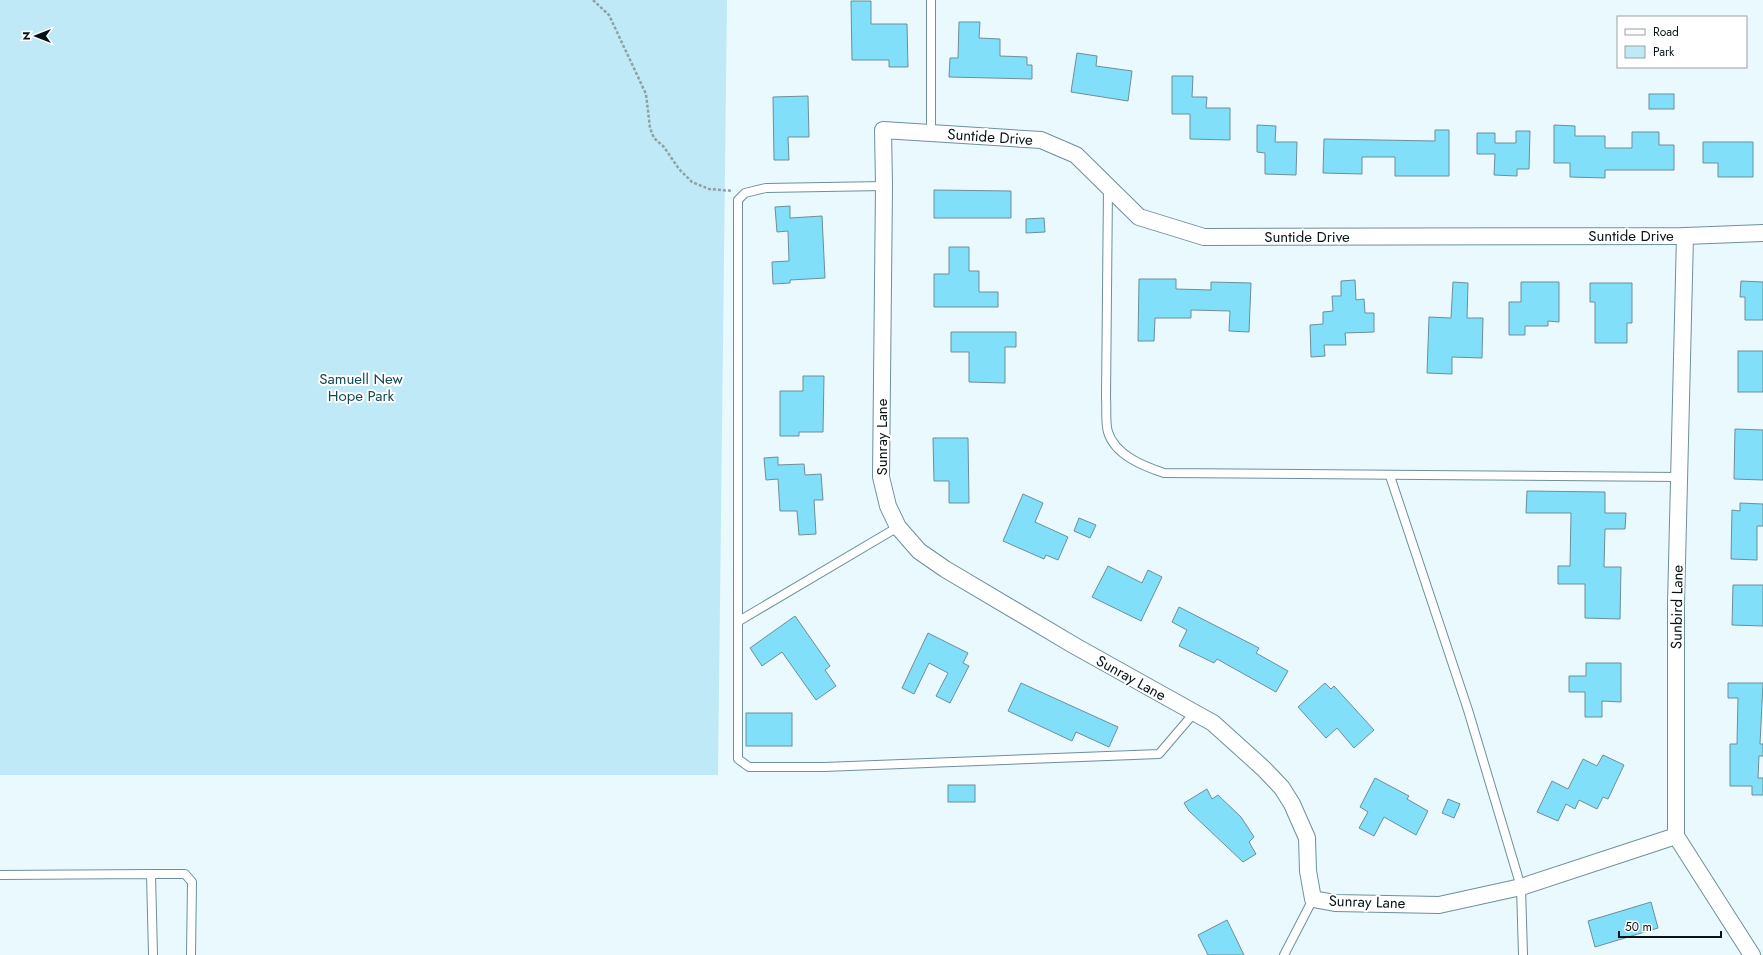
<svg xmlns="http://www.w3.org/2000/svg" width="1763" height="955" font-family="Jost,sans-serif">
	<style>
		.green { fill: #bfe9f6 }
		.building { fill: #81dff9; stroke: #6c8f99 }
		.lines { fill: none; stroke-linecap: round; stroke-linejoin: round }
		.service-casing { stroke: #6d909a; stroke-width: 10 }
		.minor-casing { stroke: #6d909a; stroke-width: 18 }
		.path { stroke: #91a0a4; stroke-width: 2.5; stroke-dasharray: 3 2; stroke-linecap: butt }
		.service { stroke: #fff; stroke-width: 8 }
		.minor { stroke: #fff; stroke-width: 16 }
		.labels { text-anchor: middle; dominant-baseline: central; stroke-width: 4; stroke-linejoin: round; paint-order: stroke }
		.street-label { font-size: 15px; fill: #061418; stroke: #fff }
		.park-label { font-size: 15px; fill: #124a57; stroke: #fff }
	</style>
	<rect width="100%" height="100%" fill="#eaf9fd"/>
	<path class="green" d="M 0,0 L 727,0 L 718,775 L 0,775 Z"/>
	<g class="building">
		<path d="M 851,1 L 871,1 L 871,24 L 907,24 L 908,67 L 889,67 L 889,60 L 852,60 Z"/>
		<path d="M 959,22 L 980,22 L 979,38 L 1000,39 L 1000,56 L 1027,57 L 1027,65 L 1032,65 L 1032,79 L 949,77 L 950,58 L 958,58 Z"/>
		<path d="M 1077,53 L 1097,56 L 1096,66 L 1132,71 L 1128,101 L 1071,92 Z"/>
		<path d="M 1172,76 L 1193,76 L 1192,97 L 1207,97 L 1206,108 L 1230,108 L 1230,140 L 1190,139 L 1190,114 L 1172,114 Z"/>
		<rect x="1649" y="94" width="25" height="15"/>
		<path d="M 808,96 L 809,137 L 788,137 L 789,160 L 774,160 L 773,97 Z"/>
		<path d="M 1257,125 L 1276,126 L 1275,142 L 1297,142 L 1296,175 L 1265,174 L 1265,153 L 1257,152 Z"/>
		<path d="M 1554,125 L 1575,126 L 1575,136 L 1605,136 L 1605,148 L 1632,148 L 1632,132 L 1659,132 L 1659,145 L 1674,145 L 1674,170 L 1605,170 L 1605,178 L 1570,177 L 1570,163 L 1554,163 Z"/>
		<path d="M 1435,130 L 1449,130 L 1449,176 L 1395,176 L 1395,157 L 1362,157 L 1362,174 L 1323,173 L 1324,139 L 1435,141 Z"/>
		<path d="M 1516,131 L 1530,131 L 1529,169 L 1517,169 L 1517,176 L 1494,175 L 1495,154 L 1477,154 L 1477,133 L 1495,133 L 1495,143 L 1516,143 Z"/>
		<path d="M 1703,142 L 1753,142 L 1753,177 L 1718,177 L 1718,163 L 1703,163 Z"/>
		<path d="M 934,190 L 1011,191 L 1011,218 L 934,218 Z"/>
		<path d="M 790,206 L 790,218 L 822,216 L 825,278 L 790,280 L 790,283 L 773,284 L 772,262 L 789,261 L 788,231 L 777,232 L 775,207 Z"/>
		<path d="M 1044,218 L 1045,232 L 1026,233 L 1026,219 Z"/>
		<path d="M 949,247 L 969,247 L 969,271 L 979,271 L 979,292 L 998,292 L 998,307 L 934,307 L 934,274 L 949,274 Z"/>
		<path d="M 1139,279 L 1176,279 L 1176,289 L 1211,290 L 1211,282 L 1251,283 L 1249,332 L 1229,331 L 1230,311 L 1191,310 L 1191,318 L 1155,318 L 1154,341 L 1138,341 Z"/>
		<path d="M 1355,280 L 1356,300 L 1364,299 L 1365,313 L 1374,313 L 1374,332 L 1345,333 L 1346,345 L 1324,345 L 1325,356 L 1311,357 L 1310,325 L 1323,324 L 1323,312 L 1333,311 L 1332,296 L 1341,296 L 1341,281 Z"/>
		<path d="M 1741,281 L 1763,282 L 1763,320 L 1745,320 L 1745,297 L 1740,297 Z"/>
		<path d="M 1453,282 L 1468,283 L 1467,318 L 1483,318 L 1482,358 L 1452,357 L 1452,374 L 1427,373 L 1429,317 L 1451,318 Z"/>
		<path d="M 1521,282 L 1559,282 L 1559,322 L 1548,321 L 1548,326 L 1525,326 L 1525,335 L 1509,335 L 1509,302 L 1521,302 Z"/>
		<path d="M 1590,283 L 1632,283 L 1632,323 L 1627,323 L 1627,343 L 1595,343 L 1595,302 L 1590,302 Z"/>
		<path d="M 951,332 L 1016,332 L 1016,347 L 1005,347 L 1005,383 L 969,382 L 969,352 L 951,352 Z"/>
		<rect x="1738" y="351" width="25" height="41"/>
		<path d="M 803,376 L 824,376 L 823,432 L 799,432 L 799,436 L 780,436 L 780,391 L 803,391 Z"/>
		<path d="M 1735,429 L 1763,430 L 1763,480 L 1734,479 Z"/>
		<path d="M 933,438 L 968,438 L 969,503 L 949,503 L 949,481 L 934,481 Z"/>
		<path d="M 778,457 L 778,465 L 804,464 L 805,475 L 821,474 L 823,500 L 814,500 L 816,534 L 799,535 L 797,511 L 780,511 L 778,479 L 766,480 L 764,458 Z"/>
		<path d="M 1527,491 L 1605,492 L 1605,513 L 1626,513 L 1625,529 L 1605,529 L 1604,567 L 1621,567 L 1620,619 L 1585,618 L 1585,584 L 1558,584 L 1558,566 L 1570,566 L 1571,513 L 1526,513 Z"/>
		<path d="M 1023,494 L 1043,503 L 1035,522 L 1068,537 L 1058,560 L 1046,555 L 1044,559 L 1003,541 Z"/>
		<path d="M 1740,503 L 1763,504 L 1763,526 L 1757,526 L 1757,560 L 1731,559 L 1732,510 L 1740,511 Z"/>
		<path d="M 1079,518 L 1096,525 L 1090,538 L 1074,531 Z"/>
		<path d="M 1108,566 L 1142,583 L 1148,570 L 1162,577 L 1141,621 L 1092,597 Z"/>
		<path d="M 1733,585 L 1763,585 L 1763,626 L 1732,625 Z"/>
		<path d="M 1179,607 L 1259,648 L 1256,653 L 1288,671 L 1276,692 L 1217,659 L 1214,663 L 1179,646 L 1187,630 L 1172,622 Z"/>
		<path d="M 795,616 L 830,666 L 825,670 L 836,686 L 816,700 L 782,652 L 762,666 L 750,648 Z"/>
		<path d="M 928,633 L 968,653 L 963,663 L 969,666 L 950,703 L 936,696 L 948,673 L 929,663 L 914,694 L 902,688 Z"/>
		<path d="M 1586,663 L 1621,663 L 1621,702 L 1602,701 L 1602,717 L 1585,717 L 1585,692 L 1569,692 L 1569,676 L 1586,676 Z"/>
		<path d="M 1021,683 L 1118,727 L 1109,747 L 1076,732 L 1072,741 L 1008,711 Z"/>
		<path d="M 1325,683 L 1331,689 L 1334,686 L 1374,730 L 1354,748 L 1337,728 L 1326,738 L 1298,707 Z"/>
		<path d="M 1728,683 L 1763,683 L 1760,744 L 1763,744 L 1763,756 L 1759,756 L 1758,778 L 1763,778 L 1763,795 L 1752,795 L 1752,786 L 1730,786 L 1730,744 L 1737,744 L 1738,698 L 1728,698 Z"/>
		<rect x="746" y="713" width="46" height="33"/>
		<path d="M 1603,755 L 1624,765 L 1608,799 L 1603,797 L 1597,809 L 1579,800 L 1575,809 L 1566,804 L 1558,821 L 1537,812 L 1552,781 L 1568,789 L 1583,759 L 1597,766 Z"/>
		<path d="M 1375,778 L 1409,796 L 1407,799 L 1428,811 L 1416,835 L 1384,817 L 1374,836 L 1359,828 L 1368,812 L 1360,807 Z"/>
		<rect x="948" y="785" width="27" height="17"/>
		<path d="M 1207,789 L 1212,799 L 1218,795 L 1241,817 L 1254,837 L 1249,842 L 1256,854 L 1243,862 L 1189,811 L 1184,803 Z"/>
		<path d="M 1448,799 L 1460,804 L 1454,818 L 1442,813 Z"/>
		<path d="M 1651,902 L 1658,928 L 1595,947 L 1588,921 Z"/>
		<path d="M 1227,920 L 1244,955 L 1208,955 L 1198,935 Z"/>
	</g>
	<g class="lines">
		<defs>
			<g id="service">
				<path d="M 931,133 L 931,0"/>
				<path d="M 884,186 L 766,188 L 745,193 L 738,200 L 738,759 L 749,767 L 824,767 L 1159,754 L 1194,713"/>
				<path d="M 1108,187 L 1106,398 C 1107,409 1105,422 1108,432 C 1115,455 1143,466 1164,473 C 1336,475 1507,475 1679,477"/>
				<path d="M 1390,476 L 1468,710 L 1521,887 L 1523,955"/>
				<path d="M 739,621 L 898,527"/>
				<path d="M 151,874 L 185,874 L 192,882 L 191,955"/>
				<path d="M 0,875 L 151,874 L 153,955"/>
				<path d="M 1284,955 L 1313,899"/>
			</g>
			<g id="minor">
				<path d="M 1685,236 L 1676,604 L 1676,836 L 1752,955"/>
				<path d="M 1676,836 L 1521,887 L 1439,905 L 1335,903 L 1313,899 L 1308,871 L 1307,838 L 1292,804 L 1282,788 L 1264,769 L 1213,723 L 1075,646 L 945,569 L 919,551 L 898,527 L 888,506 L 881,477 L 884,186 L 883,130 L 1041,140 L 1076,155 L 1139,217 L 1204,237 L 1685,236 L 1763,233"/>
			</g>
		</defs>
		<use href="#service" class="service-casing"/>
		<use href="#minor" class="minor-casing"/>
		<path class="path" d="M 593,0 L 609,15 L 646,94 L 650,128 L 654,138 L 664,147 L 679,169 L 692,182 L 709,189 L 733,191"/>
		<use href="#service" class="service"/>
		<use href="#minor" class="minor"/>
	</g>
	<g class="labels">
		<g class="street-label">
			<text transform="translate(990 137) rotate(4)">Suntide Drive</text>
			<text x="1631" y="236">Suntide Drive</text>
			<text x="1307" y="237">Suntide Drive</text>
			<text transform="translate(882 437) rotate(-90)">Sunray Lane</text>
			<text transform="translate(1677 607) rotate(-89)">Sunbird Lane</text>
			<text transform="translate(1131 678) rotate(29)">Sunray Lane</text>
			<text transform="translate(1367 902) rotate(2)">Sunray Lane</text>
		</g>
		<g class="park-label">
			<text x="361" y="379">Samuell New<tspan x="361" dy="17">Hope Park</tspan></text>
		</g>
	</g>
	<rect x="1617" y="16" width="130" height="52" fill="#ffffff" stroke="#9ba1a3"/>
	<rect x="1625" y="29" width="20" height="6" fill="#ffffff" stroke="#9ba1a3"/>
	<text x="1653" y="36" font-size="12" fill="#061418">Road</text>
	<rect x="1625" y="46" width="20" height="12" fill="#bfe9f6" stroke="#9ba1a3"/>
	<text x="1653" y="56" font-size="12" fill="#061418">Park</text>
	<g transform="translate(36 36) rotate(270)" stroke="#ffffff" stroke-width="3" paint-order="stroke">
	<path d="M0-3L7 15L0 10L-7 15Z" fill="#061418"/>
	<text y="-6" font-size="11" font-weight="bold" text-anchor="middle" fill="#061418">N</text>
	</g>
	<path d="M1619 931v6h102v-6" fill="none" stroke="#061418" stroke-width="2"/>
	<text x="1625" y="931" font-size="12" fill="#061418" stroke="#ffffff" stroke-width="3" paint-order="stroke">50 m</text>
</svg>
